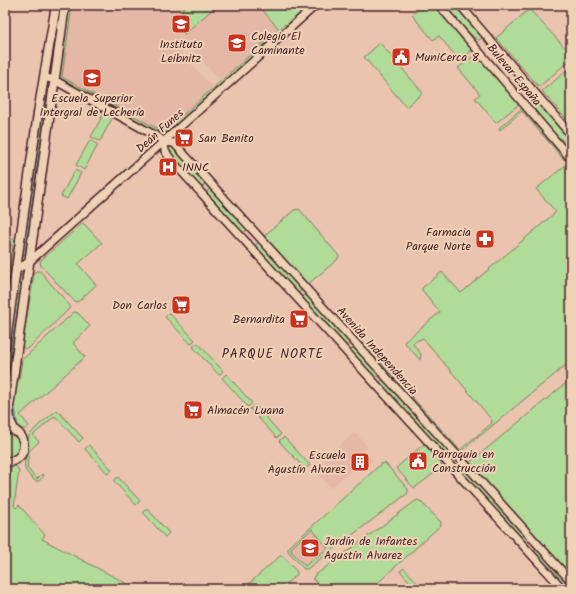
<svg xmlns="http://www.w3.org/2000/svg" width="576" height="594" font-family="Kalam,sans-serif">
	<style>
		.built { fill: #e4b7a7 }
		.green { fill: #b0db98; stroke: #7d7d62; fill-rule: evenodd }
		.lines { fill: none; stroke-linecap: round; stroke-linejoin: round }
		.stream { stroke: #6e8b9b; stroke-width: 1.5 }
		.major-casing { stroke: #4a1f2b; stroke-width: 10 }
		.highway-casing { stroke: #4a1f2b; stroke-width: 11 }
		.major { stroke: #efd2b5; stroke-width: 7 }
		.highway { stroke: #efd2b5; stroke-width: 8 }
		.labels { text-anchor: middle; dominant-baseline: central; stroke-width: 4; stroke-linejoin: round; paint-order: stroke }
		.poi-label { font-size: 12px; fill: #4a1f2b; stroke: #efd2b5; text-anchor: start }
		.street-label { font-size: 12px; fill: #4a1f2b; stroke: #efd2b5 }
		.neighbourhood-label { font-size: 13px; letter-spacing: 1px; fill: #4a1f2b; stroke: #efd2b5 }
	</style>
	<rect width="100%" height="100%" fill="#eac4af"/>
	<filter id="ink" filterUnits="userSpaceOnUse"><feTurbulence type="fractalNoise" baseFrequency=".025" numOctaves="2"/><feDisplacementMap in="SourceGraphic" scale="8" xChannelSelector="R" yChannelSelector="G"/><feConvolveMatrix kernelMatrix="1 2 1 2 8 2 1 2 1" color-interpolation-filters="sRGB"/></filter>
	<g filter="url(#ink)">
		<g class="built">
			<path d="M 72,5 L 216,5 L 221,10 L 228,5 L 258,5 L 279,29 L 221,81 L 188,45 L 181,52 L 213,88 L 174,123 L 164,129 L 154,127 L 62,76 Z"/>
			<path d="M 352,434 L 356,434 L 368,447 L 364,451 L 372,460 L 360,471 L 356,466 L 331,488 L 315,471 L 316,468 Z"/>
			<path d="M 312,529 L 328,548 L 305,566 L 291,551 L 291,548 Z"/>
		</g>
		<g class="green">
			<path d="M 68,5 L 72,5 L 62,77 L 154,127 L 164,129 L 174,123 L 279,29 L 258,5 L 309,5 L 287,25 L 285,24 L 281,28 L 282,29 L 273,41 L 171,132 C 164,133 158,131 152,129 L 59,78 L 58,74 Z"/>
			<path d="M 187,5 L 212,5 L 214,8 L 184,34 L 171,19 Z"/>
			<path d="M 424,5 L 436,5 L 472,48 L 472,50 L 460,61 L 439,36 L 433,40 L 412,15 Z"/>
			<path d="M 444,5 L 453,5 L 459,8 L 483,36 L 481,39 L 479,40 C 473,39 450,12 444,5 Z"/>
			<path d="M 530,10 L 571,54 L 571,59 L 539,87 L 496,38 L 527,11 Z"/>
			<path d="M 60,17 L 52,73 L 50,72 L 49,68 L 56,20 Z"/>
			<path d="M 380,43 L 423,93 L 406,107 L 364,57 Z"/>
			<path d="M 477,54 L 517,101 L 518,105 L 496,123 L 475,98 L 480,94 L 458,68 L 475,55 Z"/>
			<path d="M 571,67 L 571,125 L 542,91 Z"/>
			<path d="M 48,88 L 50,89 L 25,257 L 23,255 L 23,237 L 45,89 Z"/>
			<path d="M 531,101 L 535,102 L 545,113 L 551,117 L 571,140 L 571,151 L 560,138 L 554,135 L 529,106 L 529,104 Z"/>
			<path d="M 521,109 L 525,109 L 565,157 L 564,160 L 522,111 L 500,130 L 499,128 Z"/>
			<path d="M 104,113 L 113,117 L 100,141 L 91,137 Z"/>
			<path d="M 90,140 L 98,145 L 84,170 L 76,165 Z"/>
			<path d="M 170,145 L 172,146 L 205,182 L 203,187 L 200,187 L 176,161 L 168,149 Z"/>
			<path d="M 567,164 L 571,164 L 571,361 L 459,453 L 361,345 L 363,343 L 460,450 L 492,423 L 491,419 L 477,402 L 423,338 L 414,342 L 413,344 L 421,354 L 420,360 L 404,342 L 440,312 L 422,290 L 422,288 L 442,272 L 461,293 L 556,212 L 536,189 Z"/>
			<path d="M 75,170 L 81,173 L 67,199 L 61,196 Z"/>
			<path d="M 211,189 L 212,190 L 248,229 L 242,233 L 206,193 L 208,190 Z"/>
			<path d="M 299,209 L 339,256 L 337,260 L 308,284 L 306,284 L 264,238 L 265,235 L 294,210 Z"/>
			<path d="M 83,223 L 102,243 L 78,264 L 96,285 L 79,301 L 75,302 L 41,266 L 40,262 L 42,259 Z"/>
			<path d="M 11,239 L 14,239 L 16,241 L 5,330 L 5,297 L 13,246 L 10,244 L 5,248 L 5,244 Z"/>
			<path d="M 259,242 L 301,287 L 300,292 L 297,293 L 254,246 Z"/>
			<path d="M 36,271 L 40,271 L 70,306 L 69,309 L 29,348 L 25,349 L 22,346 L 34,274 Z"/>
			<path d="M 23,274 L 24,274 L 5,420 L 5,366 L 18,279 L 21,275 Z"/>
			<path d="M 303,295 L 308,295 L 349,341 L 348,345 L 345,346 L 302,298 Z"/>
			<path d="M 74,312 L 78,313 L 90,326 L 73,343 L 85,357 L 20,415 L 29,426 L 25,429 L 18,429 L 12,418 L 14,389 L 19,379 L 22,360 Z"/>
			<path d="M 169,313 L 195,340 L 191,344 L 165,317 Z"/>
			<path d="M 198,343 L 223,371 L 219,375 L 193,347 Z"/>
			<path d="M 353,348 L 355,348 L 378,373 L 378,375 L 377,377 L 373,377 L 351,353 L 350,351 Z"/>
			<path d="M 226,374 L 252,403 L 248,407 L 222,378 Z"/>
			<path d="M 571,379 L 571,577 L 468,464 Z"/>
			<path d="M 382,380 L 384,380 L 450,452 L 445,456 L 380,383 Z"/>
			<path d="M 255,405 L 281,434 L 277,438 L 250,409 Z"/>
			<path d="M 57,410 L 83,438 L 79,442 L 55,416 L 33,435 L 39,442 L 29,451 L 27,468 L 37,479 L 42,474 L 44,476 L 39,481 L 35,481 C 21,467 24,469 27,451 C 28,446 27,440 29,436 C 35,427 49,417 57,410 Z"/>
			<path d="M 7,430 L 21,439 L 20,453 L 5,460 L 5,431 Z"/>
			<path d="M 284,437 L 310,465 L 305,469 L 279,441 Z"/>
			<path d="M 424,444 L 441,463 L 442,467 L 416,487 L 414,488 L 396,468 Z"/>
			<path d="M 89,445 L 112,470 L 108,474 L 85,449 Z"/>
			<path d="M 385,463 L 408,489 L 408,493 L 307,569 L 304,569 L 288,551 L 288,548 L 381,464 ZM 312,529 L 328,548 L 305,566 L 291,551 L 291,548 Z"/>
			<path d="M 16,466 L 19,471 L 14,506 L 16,508 L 19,505 L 45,535 L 42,539 L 137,589 L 5,589 L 5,476 L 11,468 Z"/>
			<path d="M 465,468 L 528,538 L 528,543 L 525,543 L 460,472 Z"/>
			<path d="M 118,477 L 140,501 L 136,505 L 114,481 Z"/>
			<path d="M 417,500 L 420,501 L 441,522 L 441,525 L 371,589 L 323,589 L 313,579 L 314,576 Z"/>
			<path d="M 147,508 L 169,533 L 165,537 L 143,512 Z"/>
			<path d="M 537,549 L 571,586 L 571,589 L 567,589 L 535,554 L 534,551 Z"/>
			<path d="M 280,556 L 283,556 L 297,572 L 297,575 L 279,589 L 243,589 Z"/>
			<path d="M 404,568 L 423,589 L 416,589 L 400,571 Z"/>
		</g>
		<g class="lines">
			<g class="stream">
				<path d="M 51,68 L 60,9"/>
				<path d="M 25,255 L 48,91"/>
				<path d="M 5,397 L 14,332 L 23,275"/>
				<path d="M 14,408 C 18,414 14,421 19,427"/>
				<path d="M 5,494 L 11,470"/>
			</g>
			<defs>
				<g id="major">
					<path d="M 439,5 L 571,159"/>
					<path d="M 460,5 L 571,135"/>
					<path d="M 44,77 L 54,80 L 158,137 L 164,142 L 174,143 L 571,581"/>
					<path d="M 164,142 L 165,151 L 172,161 L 563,589"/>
					<path d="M 16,270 L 29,262 L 316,5"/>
				</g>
				<g id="highway">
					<path d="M 5,347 L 38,113 L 56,5"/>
					<path d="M 5,428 C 30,429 30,462 5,462"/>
					<path d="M 15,431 L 10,421 L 9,407 L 65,5"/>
				</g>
			</defs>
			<use href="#major" class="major-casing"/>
			<use href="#highway" class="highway-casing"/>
			<use href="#major" class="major"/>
			<use href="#highway" class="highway"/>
		</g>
	</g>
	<defs>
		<symbol id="university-square" viewBox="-11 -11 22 22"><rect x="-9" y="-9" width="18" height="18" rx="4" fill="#c8321e" stroke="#efd2b5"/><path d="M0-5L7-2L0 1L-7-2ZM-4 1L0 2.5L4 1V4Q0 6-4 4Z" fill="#fff"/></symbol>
		<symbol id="school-square" viewBox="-11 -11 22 22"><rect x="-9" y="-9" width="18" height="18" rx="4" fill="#c8321e" stroke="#efd2b5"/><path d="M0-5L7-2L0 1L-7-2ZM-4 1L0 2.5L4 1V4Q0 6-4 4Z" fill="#fff"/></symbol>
		<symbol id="civic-square" viewBox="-11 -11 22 22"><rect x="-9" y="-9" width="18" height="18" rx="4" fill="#c8321e" stroke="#efd2b5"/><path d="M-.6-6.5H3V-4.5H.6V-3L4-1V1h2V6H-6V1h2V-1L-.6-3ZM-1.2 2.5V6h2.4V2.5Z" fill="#fff"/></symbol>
		<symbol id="supermarket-square" viewBox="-11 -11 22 22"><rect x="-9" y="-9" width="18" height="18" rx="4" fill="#c8321e" stroke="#efd2b5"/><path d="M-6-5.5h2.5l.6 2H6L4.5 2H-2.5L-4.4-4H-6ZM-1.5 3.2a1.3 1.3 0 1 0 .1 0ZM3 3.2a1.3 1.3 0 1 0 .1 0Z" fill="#fff"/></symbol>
		<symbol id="hospital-square" viewBox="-11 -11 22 22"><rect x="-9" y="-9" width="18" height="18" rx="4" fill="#c8321e" stroke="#efd2b5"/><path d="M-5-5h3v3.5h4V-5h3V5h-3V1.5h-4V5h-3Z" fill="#fff"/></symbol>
		<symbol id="pharmacy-square" viewBox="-11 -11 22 22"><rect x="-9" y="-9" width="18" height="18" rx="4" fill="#c8321e" stroke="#efd2b5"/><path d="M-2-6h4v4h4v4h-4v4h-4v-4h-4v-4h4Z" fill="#fff"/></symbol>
		<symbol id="building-square" viewBox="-11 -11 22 22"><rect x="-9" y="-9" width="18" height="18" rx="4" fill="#c8321e" stroke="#efd2b5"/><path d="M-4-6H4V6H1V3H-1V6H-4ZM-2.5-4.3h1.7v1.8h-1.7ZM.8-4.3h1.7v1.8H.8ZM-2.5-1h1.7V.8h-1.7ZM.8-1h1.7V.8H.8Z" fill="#fff"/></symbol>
	</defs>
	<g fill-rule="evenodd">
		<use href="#university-square" x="170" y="13" width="22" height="22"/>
		<use href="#school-square" x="226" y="32" width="22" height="22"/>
		<use href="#civic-square" x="390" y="46" width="22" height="22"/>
		<use href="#school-square" x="81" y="67" width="22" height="22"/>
		<use href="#supermarket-square" x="173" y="127" width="22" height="22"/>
		<use href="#hospital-square" x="157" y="156" width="22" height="22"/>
		<use href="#pharmacy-square" x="474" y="228" width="22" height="22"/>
		<use href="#supermarket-square" x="170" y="294" width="22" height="22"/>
		<use href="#supermarket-square" x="288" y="308" width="22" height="22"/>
		<use href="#supermarket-square" x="182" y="399" width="22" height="22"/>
		<use href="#civic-square" x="407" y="450" width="22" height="22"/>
		<use href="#building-square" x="349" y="451" width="22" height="22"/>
		<use href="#school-square" x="299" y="537" width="22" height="22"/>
	</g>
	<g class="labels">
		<g class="poi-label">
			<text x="251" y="36">Colegio El<tspan x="251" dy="14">Caminante</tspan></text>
			<text x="181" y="44" text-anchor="middle">Instituto<tspan x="181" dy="14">Leibnitz</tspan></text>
			<text x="415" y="57">MuniCerca 8</text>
			<text x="92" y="98" text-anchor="middle">Escuela Superior<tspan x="92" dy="14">Intergral de Lechería</tspan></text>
			<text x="198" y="138">San Benito</text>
			<text x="182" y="167">INNC</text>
			<text x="471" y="232" text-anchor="end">Farmacia<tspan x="471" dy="14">Parque Norte</tspan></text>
			<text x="167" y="305" text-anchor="end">Don Carlos</text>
			<text x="285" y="319" text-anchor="end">Bernardita</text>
			<text x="207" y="410">Almacén Luana</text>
			<text x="432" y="454">Parroquia en<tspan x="432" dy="14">Construcción</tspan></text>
			<text x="346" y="455" text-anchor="end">Escuela<tspan x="346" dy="14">Agustín Alvarez</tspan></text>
			<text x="324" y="541">Jardín de Infantes<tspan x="324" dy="14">Agustín Alvarez</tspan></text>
		</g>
		<g class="street-label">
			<text transform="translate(514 75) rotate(50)">Bulevar España</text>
			<text transform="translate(160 131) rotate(-42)">Deán Funes</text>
			<text transform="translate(377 351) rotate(48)">Avenida Independencia</text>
		</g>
		<g class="neighbourhood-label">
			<text x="273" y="354">PARQUE NORTE</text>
		</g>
	</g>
	<rect width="576" height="594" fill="none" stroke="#efd2b5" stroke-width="20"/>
	<rect x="10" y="10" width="556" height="574" fill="none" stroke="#4a1f2b" stroke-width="1.5" filter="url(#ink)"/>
</svg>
